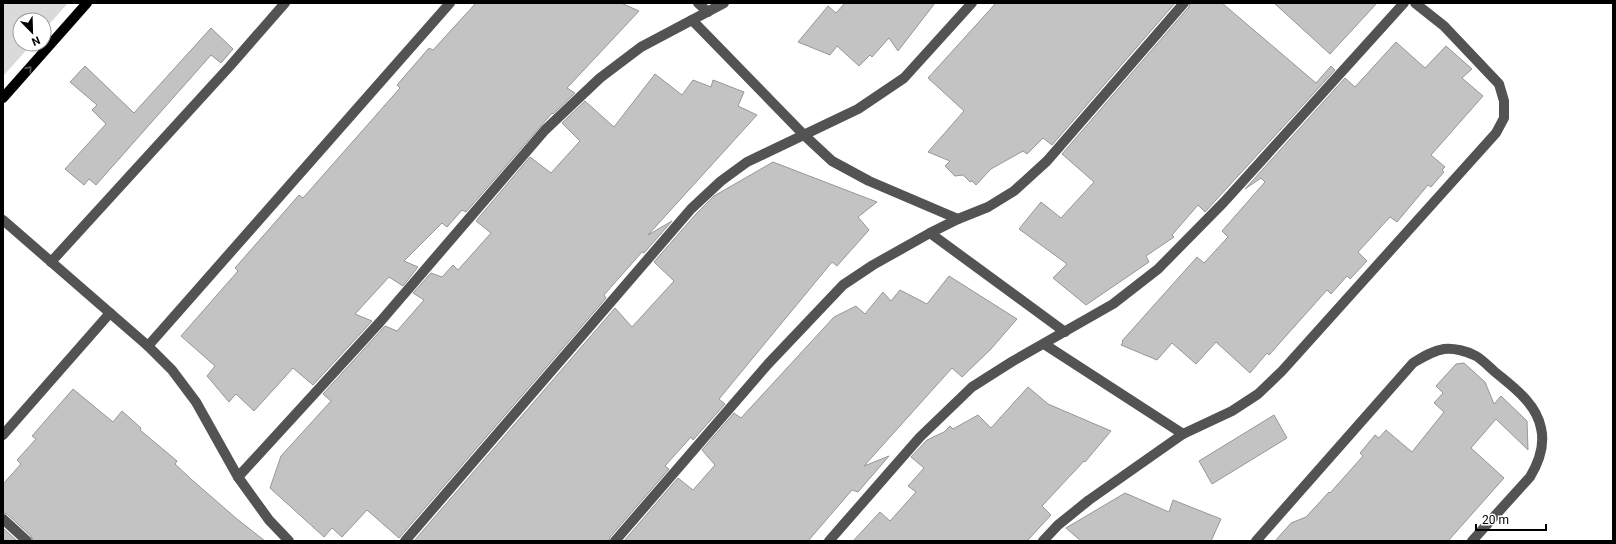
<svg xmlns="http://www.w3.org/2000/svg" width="1616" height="544" font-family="Roboto,sans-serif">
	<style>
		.green { fill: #dadada }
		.building { fill: #c3c3c3; stroke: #979797 }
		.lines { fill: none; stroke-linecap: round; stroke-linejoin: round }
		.minor { stroke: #535353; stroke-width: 10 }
		.major { stroke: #000; stroke-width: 10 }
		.oneway { stroke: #595959 }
	</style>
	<rect width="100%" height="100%" fill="#fff"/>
	<path class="green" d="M 3,3 L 68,3 L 44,30 L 44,20 L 20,20 L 20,44 L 32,44 L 3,76 Z"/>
	<g class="building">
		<path d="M 476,3 L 621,3 L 639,11 L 567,88 L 575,93 L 553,114 L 552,113 L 466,212 L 462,210 L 447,227 L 442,223 L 404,261 L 418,267 L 403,286 L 389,277 L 355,314 L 372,321 L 313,385 L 293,368 L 254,411 L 236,394 L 229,402 L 207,376 L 215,366 L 181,336 L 238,271 L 235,268 L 299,195 L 303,198 L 400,88 L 397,85 L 429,48 L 433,50 Z"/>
		<path d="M 845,3 L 935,3 L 898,51 L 889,38 L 872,57 L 870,55 L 859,66 L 837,46 L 830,55 L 798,42 L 828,6 L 836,13 Z"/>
		<path d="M 996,3 L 1175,3 L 1052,145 L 1043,138 L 1027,154 L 1023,151 L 991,169 L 976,185 L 972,181 L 970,182 L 963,175 L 955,176 L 945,166 L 950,161 L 928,152 L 964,111 L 928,78 Z"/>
		<path d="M 1190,3 L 1222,3 L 1316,83 L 1331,66 L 1335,70 L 1205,212 L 1198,205 L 1172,235 L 1174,237 L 1146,256 L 1149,262 L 1086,305 L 1053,278 L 1067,264 L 1019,229 L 1041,202 L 1061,218 L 1094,182 L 1062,154 L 1189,7 Z"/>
		<path d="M 1274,3 L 1377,3 L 1330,54 Z"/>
		<path d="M 211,28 L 233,49 L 221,63 L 211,55 L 96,185 L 89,179 L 84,185 L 65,169 L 106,124 L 92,110 L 97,105 L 70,82 L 85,66 L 134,113 Z"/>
		<path d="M 1396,42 L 1425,68 L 1446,46 L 1472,69 L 1462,78 L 1483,96 L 1431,155 L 1445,167 L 1442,170 L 1444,172 L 1431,187 L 1428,185 L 1397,222 L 1390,217 L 1358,252 L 1367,261 L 1350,279 L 1347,276 L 1331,294 L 1327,290 L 1269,355 L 1267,353 L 1250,373 L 1216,342 L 1196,364 L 1172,343 L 1157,360 L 1121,345 L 1123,342 L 1122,341 L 1197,257 L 1204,263 L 1228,237 L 1222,231 L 1265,182 L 1261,178 L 1245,189 L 1345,78 L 1355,87 Z"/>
		<path d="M 655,74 L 682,95 L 693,80 L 711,87 L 713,80 L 744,92 L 738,106 L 757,115 L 648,235 L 672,221 L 644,253 L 642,252 L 604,295 L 606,298 L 399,538 L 367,510 L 342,537 L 332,528 L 324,537 L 270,488 L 281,456 L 331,401 L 323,394 L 385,326 L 397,331 L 424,300 L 413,293 L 431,273 L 442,277 L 453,265 L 458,270 L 491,233 L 476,221 L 530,157 L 551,173 L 580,141 L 562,123 L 585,101 L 614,127 Z"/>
		<path d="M 773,162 L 877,202 L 858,217 L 869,230 L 837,266 L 832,262 L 719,399 L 725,404 L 693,440 L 691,437 L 665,466 L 669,469 L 610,537 L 609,541 L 414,541 L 615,308 L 632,327 L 674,281 L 654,262 L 696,214 L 714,196 Z"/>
		<path d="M 949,276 L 1017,319 L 991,349 L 962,377 L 952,368 L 864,466 L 889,456 L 858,492 L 852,490 L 808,541 L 624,541 L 678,478 L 693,490 L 715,465 L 702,450 L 734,413 L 741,418 L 834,317 L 856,306 L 865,314 L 883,292 L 891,301 L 900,290 L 927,304 Z"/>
		<path d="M 1464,363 L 1485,382 L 1494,404 L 1501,396 L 1527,421 L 1528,450 L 1496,419 L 1471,448 L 1504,478 L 1448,541 L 1275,541 L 1291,523 L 1306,517 L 1329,492 L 1330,493 L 1363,456 L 1360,453 L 1375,435 L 1379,438 L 1386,430 L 1412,452 L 1444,412 L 1434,403 L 1443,393 L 1436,386 L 1456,364 Z"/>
		<path d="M 1028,387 L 1048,404 L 1111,431 L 1085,462 L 1084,461 L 1042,506 L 1051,515 L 1027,541 L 853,541 L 880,512 L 890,521 L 916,492 L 908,486 L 924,468 L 911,457 L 927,440 L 944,432 L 950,426 L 953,429 L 978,415 L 991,428 Z"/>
		<path d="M 73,389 L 113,422 L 122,411 L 141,428 L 140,430 L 177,461 L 175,464 L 191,479 L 237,519 L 265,541 L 33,541 L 31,536 L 7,514 L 3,513 L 3,484 L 21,464 L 17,460 L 36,439 L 32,436 Z"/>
		<path d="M 1274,415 L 1287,438 L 1212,484 L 1199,461 Z"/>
		<path d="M 1125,493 L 1169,512 L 1173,500 L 1221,519 L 1211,541 L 1081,541 L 1066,528 Z"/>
		<path d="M 3,528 L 17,541 L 3,541 Z"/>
	</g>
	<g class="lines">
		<g class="minor">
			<path d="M 698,3 L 708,12"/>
			<path d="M 692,20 L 804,135 L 832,161 L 869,181 L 958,219"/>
			<path d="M 3,220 L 148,346 L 172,370 L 196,402 L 238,477 L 269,520 L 289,541"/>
			<path d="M 930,233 L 1065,332"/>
			<path d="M 51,262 L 230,66 L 285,3"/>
			<path d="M 1044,344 L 1183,434"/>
			<path d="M 148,346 L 450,3"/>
			<path d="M 3,435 L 110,313"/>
			<path d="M 238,477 L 380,322 L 545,130 L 600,78 L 641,47 L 724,3"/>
			<path d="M 3,519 L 27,541"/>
			<path d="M 405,541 L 691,209 L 721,181 L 747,162 L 858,109 L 904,78 L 972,3"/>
			<path d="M 615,541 L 768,364 L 843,285 L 873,265 L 930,233 L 958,219 L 988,207 L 1014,191 L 1047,161 L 1184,3"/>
			<path d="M 829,541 L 920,437 L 972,387 L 1013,361 L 1113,304 L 1158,269 L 1224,202 L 1404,3"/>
			<path d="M 1043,541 L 1058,525 L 1089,500 L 1183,434 L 1232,411 L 1258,394 L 1282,371 L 1496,133 L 1504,118 L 1504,101 L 1499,84 L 1444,26 L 1415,3"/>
			<path d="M 1256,541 L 1413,363 C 1423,357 1432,351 1444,349 C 1454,348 1467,351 1476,356 C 1483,360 1489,367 1495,372 C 1513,387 1536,403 1541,428 C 1545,445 1539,462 1530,477 L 1472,541"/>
		</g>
		<path class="major" d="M 3,98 L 87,3"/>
	</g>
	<defs><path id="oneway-chevron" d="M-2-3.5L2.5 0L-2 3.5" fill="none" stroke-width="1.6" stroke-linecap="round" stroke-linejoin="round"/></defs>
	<use class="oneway" href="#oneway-chevron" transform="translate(29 69) rotate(-49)"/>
	<rect width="1616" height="544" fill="none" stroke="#000000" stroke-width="8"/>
	<g transform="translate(32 32) rotate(157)"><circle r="19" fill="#ffffff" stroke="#999999"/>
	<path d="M0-3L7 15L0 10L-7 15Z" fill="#000000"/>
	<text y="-6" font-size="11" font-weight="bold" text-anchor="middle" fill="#000000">N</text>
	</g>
	<path d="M1476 524v6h70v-6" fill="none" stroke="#000000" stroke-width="2"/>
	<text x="1482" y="524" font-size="12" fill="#000000" stroke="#ffffff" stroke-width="3" paint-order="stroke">20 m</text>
</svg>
